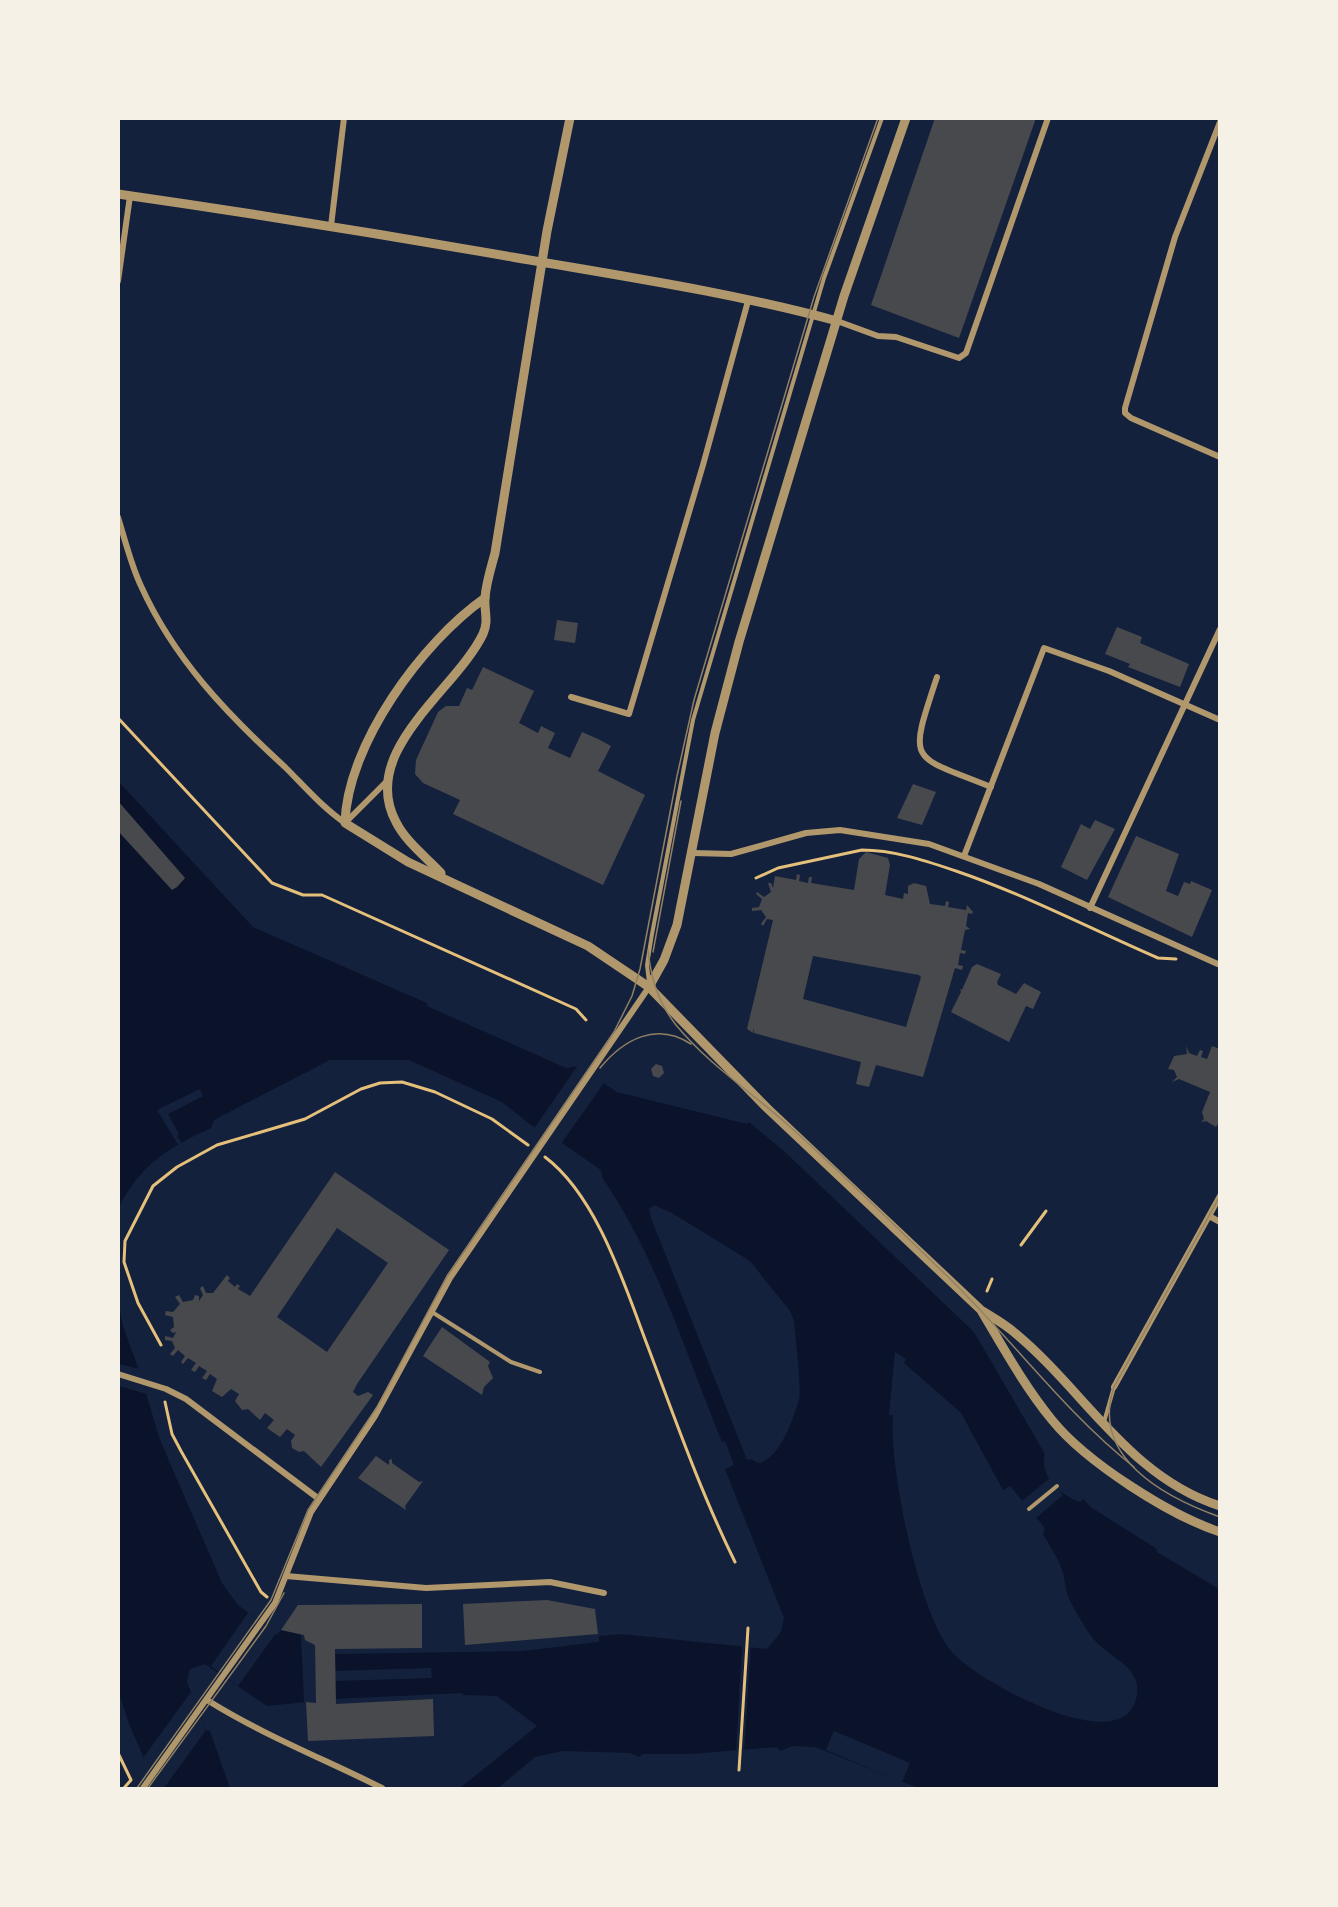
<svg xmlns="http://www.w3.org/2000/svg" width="1338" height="1907" font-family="Helvetica,sans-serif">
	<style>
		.water { fill: #0b132b; fill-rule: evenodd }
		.pier { fill: #14213d }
		.building { fill: #48494c; fill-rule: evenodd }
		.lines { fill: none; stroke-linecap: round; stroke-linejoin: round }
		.path { stroke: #e5c07b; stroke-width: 3 }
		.service { stroke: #b1986c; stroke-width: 4 }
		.minor { stroke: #b1986c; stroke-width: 6 }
		.tertiary { stroke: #b1986c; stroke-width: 9 }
		.tram { stroke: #918062; stroke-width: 1.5 }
	</style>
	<rect width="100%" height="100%" fill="#14213d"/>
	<path class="water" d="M 119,782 L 253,927 L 427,1003 L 427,1006 L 566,1068 L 577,1066 L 617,1092 L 747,1124 L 749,1122 L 785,1152 L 974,1332 L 1045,1454 C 1038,1475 1062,1496 1080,1502 L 1083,1499 L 1092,1508 L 1157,1549 L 1157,1552 L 1219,1589 L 1219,1788 L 918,1788 L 815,1747 L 792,1746 L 781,1751 L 776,1747 L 691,1754 L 643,1754 L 639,1757 L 630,1753 L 563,1751 L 535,1757 L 498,1788 L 460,1788 L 537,1726 L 497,1696 L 463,1695 L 463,1693 L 336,1699 L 267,1706 L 205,1664 L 190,1669 L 187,1682 L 206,1730 L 210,1731 L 230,1788 L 157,1788 L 129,1724 L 119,1693 L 118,1300 L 123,1326 L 140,1373 L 160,1440 L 222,1583 L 238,1605 L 277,1635 L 281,1630 L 301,1635 L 302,1642 L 335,1654 L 522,1651 L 599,1642 L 599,1636 L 622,1634 L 767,1649 L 781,1632 L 784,1618 L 725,1469 L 734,1465 L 725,1441 L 722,1442 C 685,1352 657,1257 603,1179 L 601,1170 L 562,1143 L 531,1125 L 502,1102 L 409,1060 L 330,1060 L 214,1120 L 211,1128 C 168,1148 141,1164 119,1207 ZM 654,1205 L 672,1213 L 750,1261 L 790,1311 L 794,1321 C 795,1333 802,1392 799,1400 C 793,1418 780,1460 758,1463 L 751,1459 L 747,1460 L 651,1218 L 649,1209 ZM 895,1352 L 906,1359 L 904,1363 L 961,1413 L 1003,1490 L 1010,1486 L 1045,1528 L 1043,1534 C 1049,1545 1058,1558 1062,1570 C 1065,1578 1065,1588 1068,1596 C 1074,1610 1083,1624 1091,1636 C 1103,1653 1133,1663 1137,1685 C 1138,1694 1136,1704 1130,1711 C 1099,1748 976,1680 951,1651 C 918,1611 889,1467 893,1415 L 889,1415 ZM 431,1668 L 432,1678 L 303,1682 L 303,1672 Z"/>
	<g class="pier">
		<path d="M 579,1064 L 604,1083 L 560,1145 L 533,1130 Z"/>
		<path d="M 200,1089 L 203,1096 L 168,1114 L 179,1134 L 177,1136 L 182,1144 L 179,1146 L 157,1110 Z"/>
		<path d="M 119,1364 L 139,1369 L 147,1394 L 119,1386 Z"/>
		<path d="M 1050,1478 L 1063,1495 L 1036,1518 L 1022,1501 Z"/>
		<path d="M 248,1613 L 276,1633 L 238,1686 L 211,1666 Z"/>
		<path d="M 301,1635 L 305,1640 L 315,1645 L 316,1674 L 306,1675 L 306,1679 L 316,1679 L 316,1703 L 304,1702 Z"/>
		<path d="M 742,1644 L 751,1644 L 744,1753 L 736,1754 Z"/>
		<path d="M 191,1692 L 206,1730 L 164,1788 L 154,1788 L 141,1761 Z"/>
		<path d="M 834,1731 L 910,1763 L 902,1782 L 826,1750 Z"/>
	</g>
	<g class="building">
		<path d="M 935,118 L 1036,118 L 959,338 L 871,305 Z"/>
		<path d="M 557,620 L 578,623 L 575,643 L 554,640 Z"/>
		<path d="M 1117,627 L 1142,637 L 1140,643 L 1189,664 L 1180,687 L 1128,667 L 1130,664 L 1105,654 Z"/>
		<path d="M 483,667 L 534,691 L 519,723 L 538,733 L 541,726 L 555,733 L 548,748 L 570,758 L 582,732 L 598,739 L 611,746 L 598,771 L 645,795 L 603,885 L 453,814 L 460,800 L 423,783 L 415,774 L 416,760 L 438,712 L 446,706 L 459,706 L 467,688 L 472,690 Z"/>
		<path d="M 913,784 L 936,792 L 922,825 L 897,818 Z"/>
		<path d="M 118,801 L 185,878 L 177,887 L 172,890 L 118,831 Z"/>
		<path d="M 1095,820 L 1115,829 L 1087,880 L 1061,867 L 1081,824 L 1090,829 Z"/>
		<path d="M 1136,836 L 1179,854 L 1166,891 L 1178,896 L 1184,882 L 1190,884 L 1191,881 L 1212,890 L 1192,937 L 1108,897 Z"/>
		<path d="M 866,852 L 888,858 L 890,865 L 885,895 L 903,899 L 904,893 L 908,894 L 908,886 L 914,883 L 926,886 L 930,904 L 945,906 L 946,901 L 949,902 L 948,907 L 966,910 L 967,905 L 973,912 L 972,914 L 968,913 L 966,926 L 970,929 L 965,930 L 961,950 L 966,951 L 965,954 L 960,953 L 958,965 L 963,966 L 962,970 L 955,968 L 923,1077 L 876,1065 L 869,1087 L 856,1084 L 861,1062 L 754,1033 L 754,1028 L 753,1033 L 747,1029 L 773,920 L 767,919 L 763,926 L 761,924 L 766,917 L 761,910 L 752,911 L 752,908 L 759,907 L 762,899 L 756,894 L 757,892 L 764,897 L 771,892 L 768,883 L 771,883 L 773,888 L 775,876 L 796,880 L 797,874 L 800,875 L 799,881 L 808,883 L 809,877 L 812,877 L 811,883 L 854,890 L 859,859 ZM 813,956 L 919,975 L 921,977 L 906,1027 L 803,999 Z"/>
		<path d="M 977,964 L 1001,974 L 997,982 L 998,985 L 1016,994 L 1024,983 L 1041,992 L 1033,1009 L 1026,1006 L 1009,1042 L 951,1012 L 961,992 L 960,989 L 962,990 L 972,967 Z"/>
		<path d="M 1186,1046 L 1189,1053 L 1197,1056 L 1200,1050 L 1203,1051 L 1201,1057 L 1207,1059 L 1212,1046 L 1220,1049 L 1220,1121 L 1216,1127 L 1206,1121 L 1201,1122 L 1204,1119 L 1202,1112 L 1210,1092 L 1179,1079 L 1172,1082 L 1177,1077 L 1174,1070 L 1168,1069 L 1169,1067 L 1174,1056 L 1187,1054 Z"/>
		<path d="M 656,1064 L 662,1066 L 664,1073 L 659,1078 L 653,1076 L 651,1069 Z"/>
		<path d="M 335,1172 L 449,1250 L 357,1384 L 353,1392 L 358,1396 L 368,1392 L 373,1395 L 321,1467 L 304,1451 L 299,1452 L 292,1448 L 291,1441 L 295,1435 L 287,1429 L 280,1437 L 267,1428 L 274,1420 L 265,1413 L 260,1420 L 248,1409 L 242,1410 L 235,1401 L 239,1394 L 231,1389 L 222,1397 L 212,1391 L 217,1379 L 210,1374 L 206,1380 L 202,1378 L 207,1371 L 199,1366 L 195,1372 L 191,1370 L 196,1363 L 188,1358 L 183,1364 L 181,1362 L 185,1356 L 178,1350 L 173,1356 L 170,1354 L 175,1348 L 172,1341 L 165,1340 L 165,1336 L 173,1338 L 176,1332 L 173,1333 L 170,1330 L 174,1327 L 173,1317 L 165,1315 L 166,1311 L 173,1312 L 180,1304 L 175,1297 L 179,1295 L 183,1302 L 193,1300 L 195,1295 L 199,1296 L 199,1301 L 203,1295 L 200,1288 L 203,1286 L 206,1293 L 213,1293 L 227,1275 L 230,1278 L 228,1281 L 235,1287 L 237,1284 L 240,1286 L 238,1289 L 250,1296 ZM 337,1228 L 388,1263 L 327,1352 L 277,1317 Z"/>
		<path d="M 442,1327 L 490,1362 L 488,1366 L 493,1378 L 484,1387 L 482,1395 L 423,1356 Z"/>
		<path d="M 376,1456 L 389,1465 L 389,1460 L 392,1459 L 392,1463 L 419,1482 L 423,1481 L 405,1506 L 406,1510 L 358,1478 Z"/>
		<path d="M 547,1600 L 595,1609 L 598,1634 L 465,1645 L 463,1604 Z"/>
		<path d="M 422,1604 L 422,1648 L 335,1649 L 336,1704 L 433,1699 L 434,1736 L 308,1741 L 306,1702 L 316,1703 L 315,1645 L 305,1640 L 304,1635 L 281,1630 L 298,1605 Z"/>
	</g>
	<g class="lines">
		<g class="path">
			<path d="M 118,718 L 272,883 L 303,895 L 322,895 L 576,1009 L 586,1020"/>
			<path d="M 756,878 L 778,868 L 862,850 C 894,850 926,861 956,871 C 1026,895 1091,929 1158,958 L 1176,959"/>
			<path d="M 545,1157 C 598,1197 625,1287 648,1347 C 675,1419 701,1493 735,1562"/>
			<path d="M 1021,1245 L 1046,1211"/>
			<path d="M 987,1291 L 992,1279"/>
			<path d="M 161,1345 L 138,1303 L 124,1262 L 125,1241 L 153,1186 L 177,1167 L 217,1145 L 305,1119 L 361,1089 L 380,1083 L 402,1082 L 435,1092 L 492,1119 L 528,1145"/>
			<path d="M 165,1402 L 172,1434 L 181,1451 L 261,1592 L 267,1597"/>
			<path d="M 118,1753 L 131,1780 L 124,1788"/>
			<path d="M 739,1770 L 748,1628"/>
		</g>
		<g class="service">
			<path d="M 649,983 L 647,965 L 652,934 L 693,720 L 824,278 L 882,118"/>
			<path d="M 432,1312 L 511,1362 L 540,1372"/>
			<path d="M 1104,1422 L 1114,1387"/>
			<path d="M 1029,1509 L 1057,1486"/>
		</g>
		<g class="minor">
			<path d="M 1220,122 L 1175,237 L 1125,408 L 1125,413 L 1131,418 L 1220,457"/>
			<path d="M 331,226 L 344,118"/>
			<path d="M 118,281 L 130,196"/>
			<path d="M 837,321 L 878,336 L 896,337 L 959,358 L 966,353 L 1048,118"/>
			<path d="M 118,517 C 125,540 131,565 141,586 C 174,659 227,714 285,767 C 305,787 322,807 345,823 L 386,782"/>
			<path d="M 937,677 C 908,765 909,754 991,787"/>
			<path d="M 571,697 L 629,714 L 703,465 L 748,301"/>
			<path d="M 693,853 L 731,854 L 806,833 L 840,830 L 929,844 L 1039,884 L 1220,965"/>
			<path d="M 964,856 L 1044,648 L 1109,671 L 1220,720"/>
			<path d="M 1090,908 L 1220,629"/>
			<path d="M 1209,1216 L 1220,1222"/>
			<path d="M 118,1374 L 166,1389 L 186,1399 L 319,1499"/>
			<path d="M 1114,1387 L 1220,1196"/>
			<path d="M 286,1576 L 426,1588 L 550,1582 L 604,1593"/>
			<path d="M 207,1700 C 263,1735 324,1759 382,1788"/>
			<path d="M 143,1788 L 275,1603 L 311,1512 L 375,1416 L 450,1278 L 649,987"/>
		</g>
		<g class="tertiary">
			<path d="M 118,194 C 250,213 381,234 512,257 C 621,276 730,292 837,321"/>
			<path d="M 485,598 C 422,642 347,745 345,823 L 408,862 L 588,946 L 649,987 L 767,1108 L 981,1310 C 992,1317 1005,1324 1015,1333 C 1084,1390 1129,1477 1220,1506"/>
			<path d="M 441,873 C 426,857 406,842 396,822 C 358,751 456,690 483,634 C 489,621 484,611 485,598 C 486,583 491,568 495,553 L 547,231 L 570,118"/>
			<path d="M 649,987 L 664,960 L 677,925 L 715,733 L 739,642 L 844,296 L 906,118"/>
			<path d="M 982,1312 C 1004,1349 1025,1387 1052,1420 C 1086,1462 1169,1515 1220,1532"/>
		</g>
		<g class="tram">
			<path d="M 648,950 C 651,979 658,1002 676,1025 C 708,1064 751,1092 788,1125 C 841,1172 892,1223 943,1272 C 1008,1334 1065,1413 1134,1467"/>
			<path d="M 653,952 L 681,801"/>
			<path d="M 600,1068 C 623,1040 656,1021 691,1044"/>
			<path d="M 1220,1196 L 1114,1387 C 1090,1457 1164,1497 1220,1517"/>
			<path d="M 137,1788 L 271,1600 L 308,1510 L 377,1407 L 447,1276 L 614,1032 L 632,996 L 640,969 L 677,776 L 694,700 L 814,297 L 878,118"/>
			<path d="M 148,1788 L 266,1626 L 284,1593"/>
		</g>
	</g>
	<rect width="1338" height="1907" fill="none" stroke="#f6f1e7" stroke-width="240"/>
</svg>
